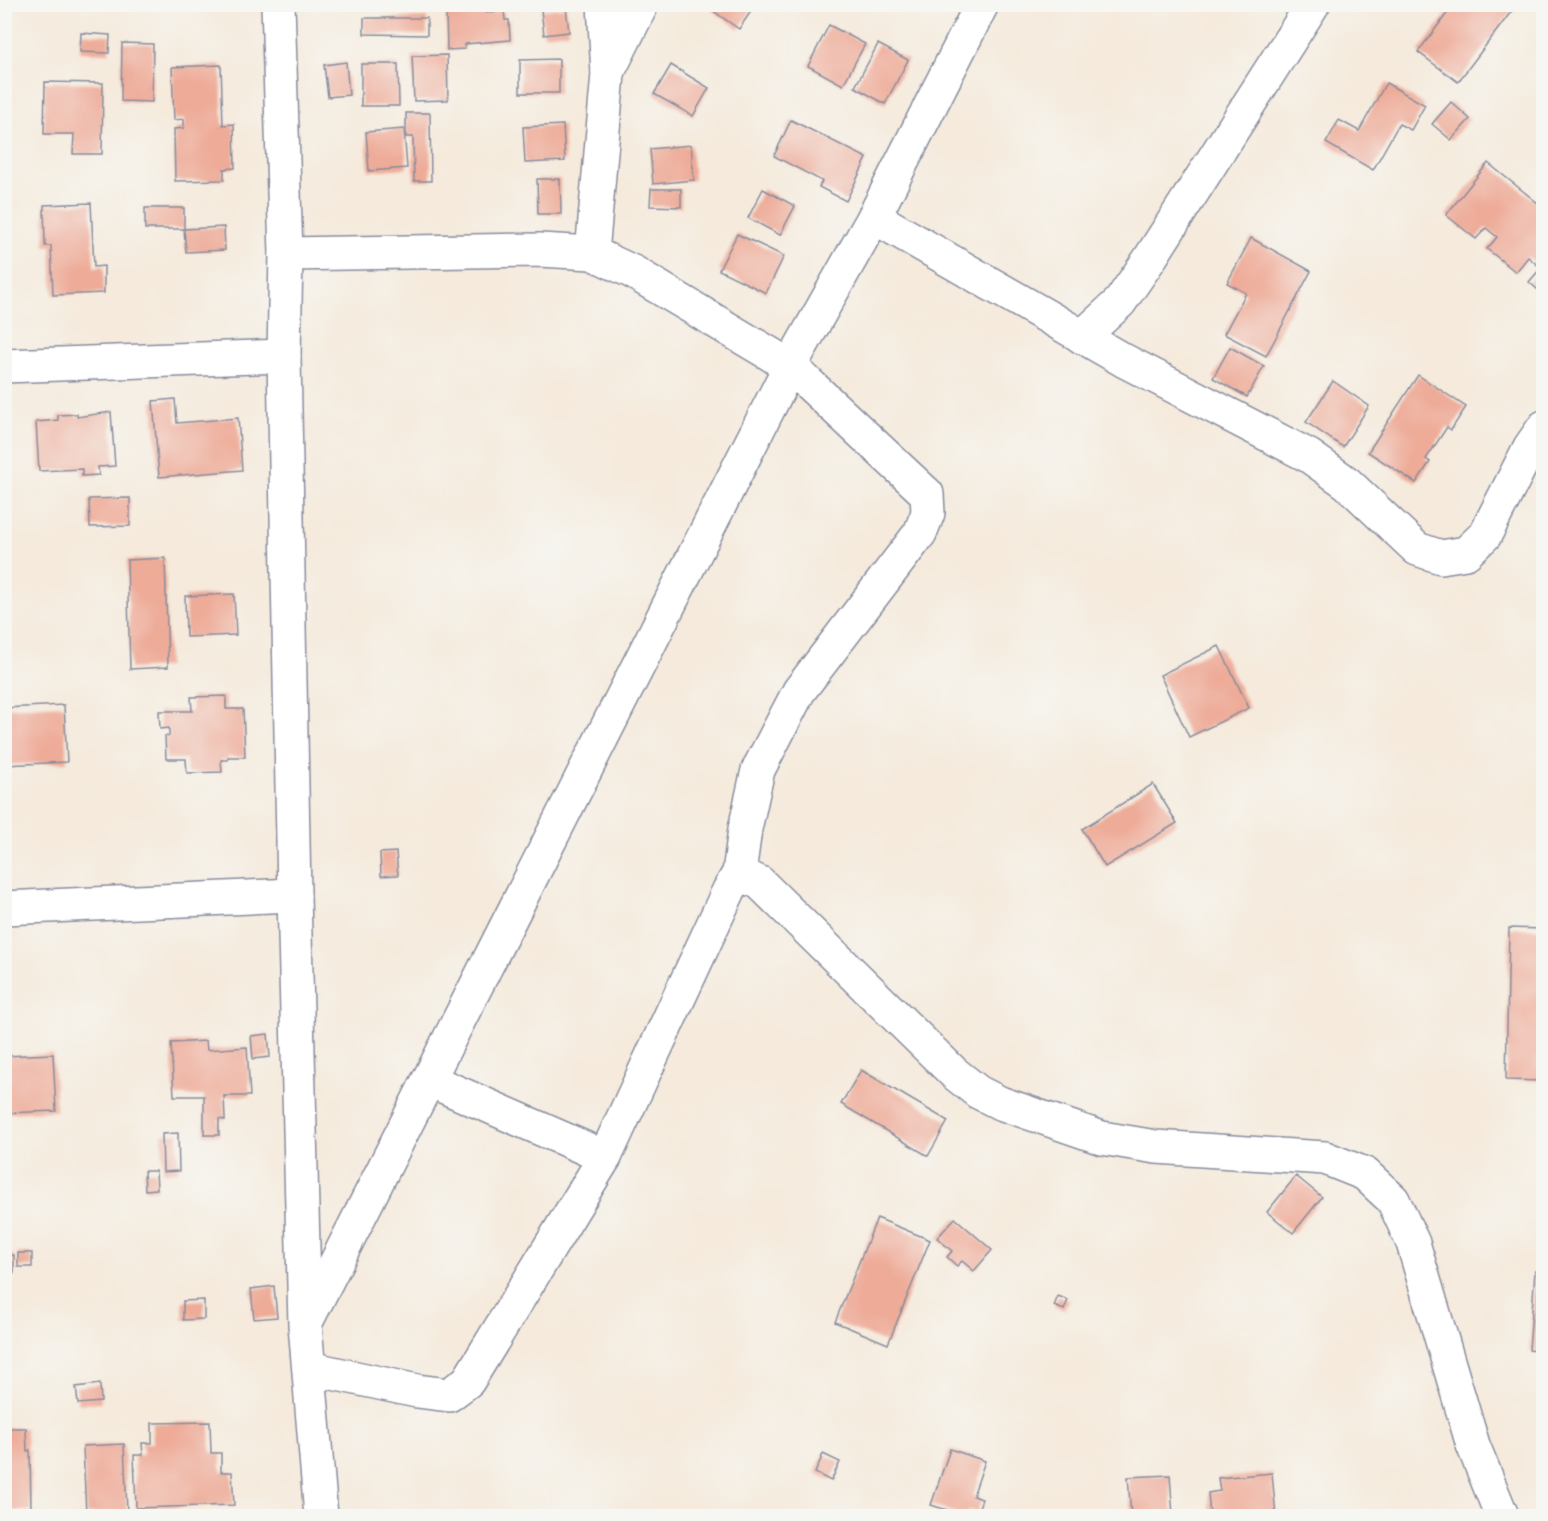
<svg xmlns="http://www.w3.org/2000/svg" width="1548" height="1521" font-family="'EB Garamond',serif">
	<style>
		.building { fill: #eeab98 }
		.lines { fill: none; stroke-linecap: round; stroke-linejoin: round }
		.street-casing { stroke: #888c9d; stroke-width: 36 }
		.street { stroke: #fff; stroke-width: 33 }
	</style>
	<rect width="100%" height="100%" fill="#f6f6f2"/>
	<filter id="ink" filterUnits="userSpaceOnUse"><feTurbulence type="fractalNoise" baseFrequency=".0167" numOctaves="2"/><feDisplacementMap in="SourceGraphic" scale="12" xChannelSelector="R" yChannelSelector="G"/><feConvolveMatrix kernelMatrix="1 2 1 2 8 2 1 2 1" color-interpolation-filters="sRGB"/></filter>
	<filter id="wash" filterUnits="userSpaceOnUse"><feTurbulence type="fractalNoise" baseFrequency=".008" numOctaves="4" result="noise"/><feDisplacementMap in="SourceGraphic" scale="24" xChannelSelector="R" yChannelSelector="G"/><feGaussianBlur stdDeviation="1.35" result="paint"/><feColorMatrix in="noise" values="0 0 0 0 0 0 0 0 0 0 0 0 0 0 0 0 0 1.4 0 .05"/><feComposite in="paint" operator="in"/></filter>
	<g filter="url(#wash)">
		<rect width="100%" height="100%" fill="#f5eadc"/>
		<g id="blocks">
			<g class="building">
				<path d="M 711,4 L 756,4 L 739,29 L 709,8 Z"/>
				<path d="M 1454,4 L 1517,4 L 1458,82 L 1418,52 Z"/>
				<path d="M 566,7 L 569,32 L 544,35 L 541,10 Z"/>
				<path d="M 486,9 L 486,12 L 504,11 L 505,20 L 509,20 L 510,40 L 465,44 L 465,49 L 447,50 L 446,12 Z"/>
				<path d="M 364,18 L 427,18 L 427,35 L 364,34 Z"/>
				<path d="M 829,25 L 865,44 L 843,85 L 808,66 Z"/>
				<path d="M 81,33 L 110,35 L 109,53 L 80,52 Z"/>
				<path d="M 122,43 L 153,44 L 152,102 L 121,101 Z"/>
				<path d="M 878,44 L 908,60 L 885,104 L 855,87 Z"/>
				<path d="M 447,55 L 448,100 L 414,101 L 412,56 Z"/>
				<path d="M 559,59 L 559,93 L 520,93 L 520,60 Z"/>
				<path d="M 346,62 L 349,95 L 328,97 L 324,65 Z"/>
				<path d="M 361,64 L 398,64 L 399,106 L 361,106 Z"/>
				<path d="M 221,65 L 223,125 L 234,124 L 235,168 L 224,169 L 224,180 L 175,181 L 174,129 L 184,128 L 184,119 L 174,120 L 172,67 Z"/>
				<path d="M 671,65 L 709,88 L 693,116 L 654,94 Z"/>
				<path d="M 45,82 L 103,83 L 102,154 L 73,154 L 74,134 L 44,134 Z"/>
				<path d="M 1386,83 L 1425,105 L 1411,130 L 1399,124 L 1373,170 L 1326,143 L 1339,120 L 1359,131 Z"/>
				<path d="M 1451,102 L 1470,119 L 1451,140 L 1432,124 Z"/>
				<path d="M 406,113 L 430,113 L 431,181 L 414,181 L 413,137 L 406,137 Z"/>
				<path d="M 791,120 L 867,158 L 846,201 L 819,187 L 822,181 L 774,156 Z"/>
				<path d="M 563,125 L 565,161 L 525,163 L 523,127 Z"/>
				<path d="M 404,129 L 407,168 L 369,171 L 366,132 Z"/>
				<path d="M 691,145 L 694,180 L 653,184 L 650,149 Z"/>
				<path d="M 1488,163 L 1544,208 L 1544,295 L 1529,282 L 1541,268 L 1528,257 L 1516,272 L 1487,249 L 1497,237 L 1486,228 L 1476,239 L 1446,215 Z"/>
				<path d="M 537,179 L 560,179 L 561,214 L 538,214 Z"/>
				<path d="M 651,189 L 681,189 L 681,207 L 650,206 Z"/>
				<path d="M 763,189 L 795,206 L 780,235 L 748,218 Z"/>
				<path d="M 91,203 L 94,267 L 104,266 L 104,293 L 53,295 L 51,246 L 45,246 L 44,205 Z"/>
				<rect x="145" y="208" width="39" height="21"/>
				<path d="M 224,227 L 225,250 L 186,252 L 184,229 Z"/>
				<path d="M 4,233 L 10,233 L 7,281 L 4,281 Z"/>
				<path d="M 737,234 L 784,256 L 766,293 L 719,270 Z"/>
				<path d="M 1251,238 L 1311,271 L 1266,356 L 1224,334 L 1246,293 L 1227,283 Z"/>
				<path d="M 1230,347 L 1264,366 L 1247,397 L 1213,378 Z"/>
				<path d="M 1418,375 L 1466,407 L 1451,430 L 1447,427 L 1426,459 L 1430,462 L 1416,483 L 1368,452 Z"/>
				<path d="M 1333,381 L 1369,406 L 1343,447 L 1306,422 Z"/>
				<path d="M 175,399 L 177,423 L 238,418 L 242,470 L 159,477 L 153,401 Z"/>
				<path d="M 111,412 L 115,466 L 98,467 L 99,475 L 82,476 L 82,469 L 39,471 L 36,422 L 58,420 L 58,415 L 77,414 L 77,417 Z"/>
				<path d="M 130,498 L 130,526 L 90,527 L 89,499 Z"/>
				<path d="M 165,558 L 168,667 L 130,669 L 127,560 Z"/>
				<path d="M 234,594 L 236,635 L 186,637 L 185,596 Z"/>
				<path d="M 1219,646 L 1249,708 L 1189,737 L 1160,675 Z"/>
				<path d="M 226,696 L 226,709 L 243,709 L 245,757 L 228,757 L 228,760 L 221,760 L 222,772 L 187,773 L 186,759 L 166,759 L 165,736 L 169,736 L 169,728 L 160,729 L 159,711 L 192,711 L 191,697 Z"/>
				<path d="M 64,705 L 67,762 L 5,765 L 4,708 Z"/>
				<path d="M 1153,784 L 1177,823 L 1105,867 L 1082,829 Z"/>
				<path d="M 396,852 L 398,875 L 381,876 L 380,853 Z"/>
				<path d="M 1509,928 L 1544,929 L 1544,1081 L 1506,1080 Z"/>
				<path d="M 268,1034 L 270,1057 L 253,1059 L 251,1036 Z"/>
				<path d="M 206,1041 L 207,1050 L 247,1047 L 250,1096 L 224,1096 L 225,1120 L 219,1119 L 219,1135 L 204,1135 L 204,1096 L 174,1096 L 171,1043 Z"/>
				<path d="M 53,1054 L 56,1111 L 4,1113 L 4,1056 Z"/>
				<path d="M 861,1070 L 948,1121 L 928,1156 L 841,1104 Z"/>
				<path d="M 178,1133 L 179,1171 L 163,1172 L 162,1134 Z"/>
				<path d="M 144,1171 L 156,1171 L 157,1189 L 145,1190 Z"/>
				<path d="M 1296,1176 L 1322,1197 L 1293,1233 L 1267,1212 Z"/>
				<path d="M 877,1218 L 930,1240 L 888,1344 L 835,1322 Z"/>
				<path d="M 955,1218 L 992,1250 L 974,1271 L 962,1261 L 957,1266 L 947,1257 L 952,1251 L 937,1238 Z"/>
				<rect x="18" y="1253" width="14" height="14"/>
				<path d="M 4,1255 L 14,1255 L 14,1273 L 4,1274 Z"/>
				<path d="M 1535,1271 L 1544,1272 L 1544,1352 L 1529,1350 Z"/>
				<path d="M 274,1286 L 277,1317 L 254,1319 L 251,1289 Z"/>
				<path d="M 1058,1296 L 1068,1300 L 1064,1310 L 1054,1306 Z"/>
				<path d="M 204,1300 L 204,1319 L 183,1320 L 183,1301 Z"/>
				<path d="M 100,1384 L 101,1402 L 78,1404 L 76,1387 Z"/>
				<path d="M 210,1422 L 211,1453 L 221,1453 L 221,1472 L 232,1472 L 234,1505 L 136,1508 L 134,1455 L 143,1455 L 142,1443 L 152,1443 L 152,1423 Z"/>
				<path d="M 4,1428 L 26,1428 L 27,1451 L 30,1450 L 31,1511 L 4,1511 Z"/>
				<path d="M 124,1444 L 127,1511 L 86,1514 L 83,1446 Z"/>
				<path d="M 950,1449 L 985,1461 L 973,1496 L 982,1499 L 977,1513 L 968,1510 L 966,1516 L 931,1505 Z"/>
				<path d="M 823,1454 L 840,1462 L 831,1481 L 815,1473 Z"/>
				<path d="M 1272,1473 L 1276,1516 L 1210,1516 L 1208,1493 L 1220,1491 L 1218,1478 Z"/>
				<path d="M 1170,1475 L 1173,1516 L 1131,1516 L 1128,1477 Z"/>
			</g>
		</g>
	</g>
	<g filter="url(#ink)">
		<use href="#blocks" fill-opacity="0" stroke="#888c9d" stroke-width="1.5"/>
		<g class="lines">
			<defs>
				<g id="street">
					<path d="M 278,4 L 286,254 L 284,356 L 294,895 L 305,1325 L 321,1516"/>
					<path d="M 608,72 L 642,4"/>
					<path d="M 874,217 L 1123,360 L 1309,456 L 1347,483 L 1417,549 L 1441,557 L 1466,553 L 1485,535 L 1530,447 L 1544,427"/>
					<path d="M 592,253 L 608,74 L 604,4"/>
					<path d="M 286,254 L 540,250 L 592,253 L 633,272 L 790,366 L 927,494 L 928,513 L 920,533 L 799,691 L 758,770 L 745,829 L 739,873 L 729,890 L 605,1157 L 468,1381 L 449,1395 L 417,1391 L 309,1368"/>
					<path d="M 1082,337 L 1120,302 L 1149,260 L 1313,4"/>
					<path d="M 4,366 L 284,356"/>
					<path d="M 739,873 L 760,883 L 954,1073 L 978,1092 L 1000,1103 L 1102,1138 L 1156,1147 L 1325,1158 L 1365,1174 L 1393,1200 L 1413,1243 L 1473,1445 L 1502,1516"/>
					<path d="M 4,908 L 294,895"/>
					<path d="M 429,1080 L 605,1157"/>
					<path d="M 307,1320 L 790,366 L 874,217 L 982,4"/>
				</g>
			</defs>
			<use href="#street" class="street-casing"/>
			<use href="#street" class="street"/>
		</g>
	</g>
	<rect width="1548" height="1521" fill="none" stroke="#f6f6f2" stroke-width="24"/>
</svg>
